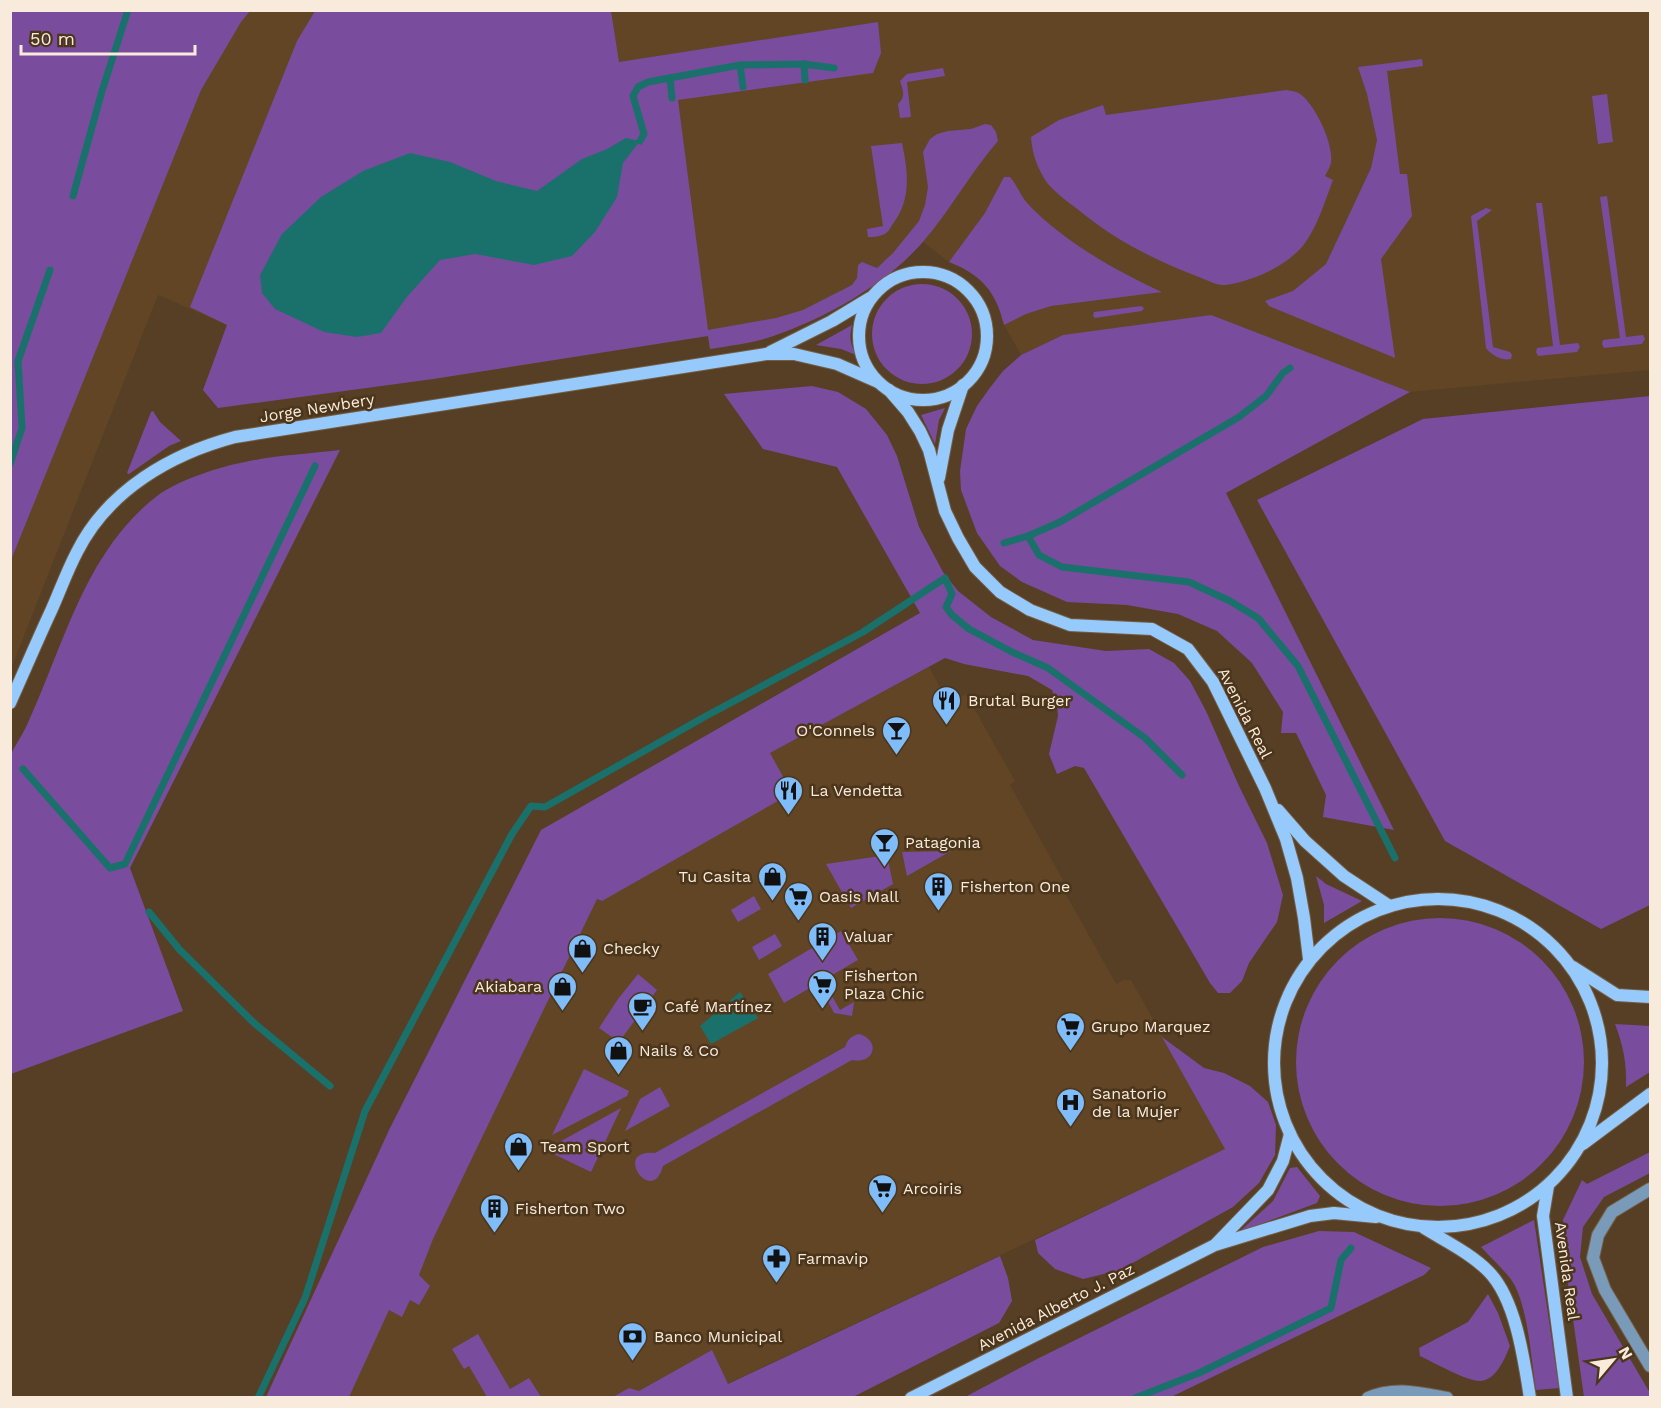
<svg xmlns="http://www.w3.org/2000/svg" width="1661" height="1408" font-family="'Work Sans',sans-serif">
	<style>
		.built { fill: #614525 }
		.green { fill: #7a4c9d }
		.water { fill: #1a716b }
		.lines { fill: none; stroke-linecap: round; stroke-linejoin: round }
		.stream { stroke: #1a716b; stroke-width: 7 }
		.street-casing { stroke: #735e46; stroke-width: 14 }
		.secondary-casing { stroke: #735e46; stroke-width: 14 }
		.street { stroke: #7a9aba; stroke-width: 12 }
		.secondary { stroke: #97cafc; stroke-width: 12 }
		.labels { text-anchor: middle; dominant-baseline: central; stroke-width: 5; stroke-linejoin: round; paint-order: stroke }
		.street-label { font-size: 16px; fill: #f9ebdc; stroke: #4b351b }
		.poi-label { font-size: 16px; fill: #f9ebdc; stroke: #4b351b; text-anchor: start }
	</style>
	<rect width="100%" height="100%" fill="#563f25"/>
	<g class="built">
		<path d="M 11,11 L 1650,11 L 1650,370 L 1410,392 L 1063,335 L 1021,355 L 1004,325 L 1000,308 L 992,293 L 981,280 L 967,269 L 949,262 L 923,242 L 902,264 L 868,289 L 821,316 L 763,339 L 710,349 L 708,336 L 433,379 L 218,408 L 203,390 L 227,325 L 158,295 L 11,669 Z"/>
		<path d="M 929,667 L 949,703 L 966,694 L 1015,781 L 1010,785 L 1063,880 L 1059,882 L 1114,980 L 1117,984 L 1123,980 L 1131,980 L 1226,1149 L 699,1397 L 318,1398 L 568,862 Z"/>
	</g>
	<g class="green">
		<path d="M 10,11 L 250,11 L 241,22 L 201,90 L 11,560 Z"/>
		<path d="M 315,11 L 611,11 L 619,62 L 878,22 L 881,53 L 873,73 L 678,100 L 708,330 L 776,318 L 803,310 L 852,285 L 857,278 L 858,265 L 862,262 L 877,268 L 893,253 L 919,221 L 925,205 L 928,187 L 923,152 L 930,139 L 937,134 L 948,131 L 971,129 L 985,124 L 991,125 L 996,132 L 998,141 C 970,173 950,211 922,243 C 883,287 819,322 764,339 C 747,344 728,346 710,349 L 708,336 L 433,379 L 218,408 L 203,390 L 227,325 L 190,307 L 297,41 Z"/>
		<path d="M 1422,59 L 1423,66 L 1387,71 L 1400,174 L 1407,174 L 1412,216 L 1381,259 L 1395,358 L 1269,306 L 1265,301 L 1293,291 L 1326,264 L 1371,168 L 1377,140 L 1367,94 L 1358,67 Z"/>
		<path d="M 943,68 L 945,76 L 907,82 L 911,117 L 900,118 L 898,104 C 906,97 903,90 900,81 L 907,74 Z"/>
		<path d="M 1286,90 C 1291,91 1296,91 1300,94 C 1315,104 1334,144 1331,163 C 1330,167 1327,172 1325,176 L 1333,180 C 1325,201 1318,225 1305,243 C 1288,266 1253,281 1225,285 C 1217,286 1207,280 1199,277 C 1154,260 1113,239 1076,208 C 1066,201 1056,193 1048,184 C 1038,170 1032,154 1031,137 L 1059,120 L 1103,105 L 1106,115 Z"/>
		<path d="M 1607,94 L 1613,142 L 1598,144 L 1592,96 Z"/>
		<path d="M 902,143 C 908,172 912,200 892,225 C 890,229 887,234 882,235 C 878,237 872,237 868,237 L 867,229 L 883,226 L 871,146 Z"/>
		<path d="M 1004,177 L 1010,177 C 1017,185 1020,195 1028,204 C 1063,241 1116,271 1162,292 L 1051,306 L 1026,314 L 1004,325 C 996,292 982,275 949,262 L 985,213 Z"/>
		<path d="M 1607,196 L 1626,337 L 1643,335 L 1645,339 L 1642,344 L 1604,348 L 1602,344 L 1603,340 L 1620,338 L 1600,197 Z"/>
		<path d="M 1536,203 L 1542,203 L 1560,345 L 1578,343 L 1580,347 L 1577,352 L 1538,356 L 1536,352 L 1537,348 L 1553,346 Z"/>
		<path d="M 1486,208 L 1492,210 L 1477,221 L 1493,347 L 1510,352 L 1512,355 L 1511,359 C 1502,361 1491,355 1486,348 L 1471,216 Z"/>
		<circle cx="922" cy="334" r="50"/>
		<path d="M 1141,306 L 1144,308 L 1142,311 L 1095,318 L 1093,316 L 1094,312 Z"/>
		<path d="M 1211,315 L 1410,392 L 1226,493 L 1394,830 L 1323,817 L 1326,795 L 1296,733 L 1281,733 L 1283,712 L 1252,663 L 1217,631 L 1178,614 L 1127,605 L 1067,602 L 1022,582 L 1000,566 L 977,533 L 961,490 L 960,471 L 966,429 L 977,406 L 989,389 L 1003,371 L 1021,355 L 1063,335 Z"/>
		<path d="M 852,325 C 849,337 850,344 856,355 L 841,349 L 816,345 Z"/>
		<path d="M 812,386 L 838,392 L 866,409 L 887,435 L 897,456 L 919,527 L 943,572 L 958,591 L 991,617 L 1033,640 L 1106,651 L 1149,649 L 1174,663 L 1190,681 L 1206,711 L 1239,786 L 1267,843 L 1283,895 L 1277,922 L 1249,963 L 1242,981 L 1230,993 L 1218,993 L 1210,983 L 1084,768 L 1075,766 L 1057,774 L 1049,754 L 1058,716 L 1057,704 L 1052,690 L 1028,676 L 964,664 L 945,658 L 770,753 L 792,793 L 602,901 L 597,899 L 433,1239 L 419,1275 L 430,1286 L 419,1305 L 410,1300 L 402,1317 L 389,1310 L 349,1397 L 266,1397 L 390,1128 L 541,830 L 920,613 L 837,467 L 763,449 L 724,394 Z"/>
		<path d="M 1650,396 L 1650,905 L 1601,929 L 1445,841 L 1257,500 L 1423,419 Z"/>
		<path d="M 945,408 L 939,420 L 935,444 L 921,415 Z"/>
		<path d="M 153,411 L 160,422 L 181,441 L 169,446 L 129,474 L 127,473 L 151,412 Z"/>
		<path d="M 340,450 L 130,868 L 183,1011 L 11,1074 L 11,754 C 17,742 25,731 30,718 C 65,641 86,551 157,496 C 176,481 221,466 245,462 C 276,455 308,454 340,450 Z"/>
		<path d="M 951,851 L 907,876 L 902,852 Z"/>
		<path d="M 887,855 L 893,884 L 851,908 L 826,864 Z"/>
		<path d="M 1316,876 L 1326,884 L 1362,901 L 1324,923 L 1324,905 Z"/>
		<path d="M 754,896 L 761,909 L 738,922 L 731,910 Z"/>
		<circle cx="1440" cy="1062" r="144"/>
		<path d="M 841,931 L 858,960 L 784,1003 L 768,974 Z"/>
		<path d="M 775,934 L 782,946 L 759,960 L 752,947 Z"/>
		<path d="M 638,974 L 657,990 L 619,1042 L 599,1028 L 618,999 Z"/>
		<path d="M 830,993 L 840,1010 L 854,1002 L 852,1016 L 834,1013 L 825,996 Z"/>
		<path d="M 1615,1024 L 1650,1026 L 1650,1072 L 1626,1087 C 1627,1064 1623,1045 1615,1024 Z"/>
		<path d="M 859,1034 C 881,1040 875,1065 852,1060 L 663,1166 C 652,1208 611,1148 655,1153 L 845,1047 C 848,1039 851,1036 859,1034 Z"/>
		<path d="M 1162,1037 L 1204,1068 L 1224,1073 L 1250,1086 L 1268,1102 L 1276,1125 L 1275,1155 L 1259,1183 L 1233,1207 L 1120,1270 L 1083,1279 L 1055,1269 L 1038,1253 L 1035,1240 L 1225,1149 Z"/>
		<path d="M 584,1069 L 629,1091 L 627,1096 L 552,1135 Z"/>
		<path d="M 660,1087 L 670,1106 L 625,1131 L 640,1099 Z"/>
		<path d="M 621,1108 L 591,1172 L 545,1150 Z"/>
		<path d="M 1650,1152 L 1650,1173 L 1604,1197 L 1583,1227 L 1580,1257 L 1592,1294 L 1650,1393 L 1650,1397 L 1584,1397 L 1566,1269 L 1563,1220 L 1582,1180 L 1587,1184 Z"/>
		<path d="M 1297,1167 L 1320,1196 L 1317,1203 L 1239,1232 L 1273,1201 L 1290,1168 Z"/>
		<path d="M 1534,1220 L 1559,1388 L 1536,1390 C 1531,1360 1528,1301 1510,1278 C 1501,1267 1490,1257 1481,1247 Z"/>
		<path d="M 1319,1231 L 1354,1232 L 1431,1268 L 1424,1275 L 1171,1397 L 965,1397 L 1039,1358 L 1263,1247 Z"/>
		<path d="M 1000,1256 L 1008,1278 L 1012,1301 L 999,1323 L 853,1397 L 613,1397 L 629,1388 L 639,1391 L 712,1350 L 728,1384 Z"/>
		<path d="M 1488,1294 L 1498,1313 L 1510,1346 C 1505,1358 1497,1379 1481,1381 C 1468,1382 1433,1362 1420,1356 L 1419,1348 L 1468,1322 Z"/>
		<path d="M 478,1334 L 510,1389 L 529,1378 L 541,1397 L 487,1397 L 469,1366 L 464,1369 L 452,1349 Z"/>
	</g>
	<g class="water">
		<path d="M 626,138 L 640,141 L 623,163 L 617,197 L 595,232 L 572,256 L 534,265 L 475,254 L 440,260 L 406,298 L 381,333 L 357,337 L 324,332 L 275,309 L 262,293 L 260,275 L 282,234 L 321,197 L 363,171 L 410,153 L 450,162 L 496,181 L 537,191 L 582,159 L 607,149 Z"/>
		<path d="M 740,992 L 758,1018 L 711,1044 L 700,1026 Z"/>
	</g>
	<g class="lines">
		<g class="stream">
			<path d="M 804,64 L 805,80"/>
			<path d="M 740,65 L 743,87"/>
			<path d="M 670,78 L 672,98"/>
			<path d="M 640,141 L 644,134 L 633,96 L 638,87 L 648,82 L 740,65 L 804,64 L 834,68"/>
			<path d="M 73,196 L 102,91 L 128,10"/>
			<path d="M 10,464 L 22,428 L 18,361 L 50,270"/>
			<path d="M 1028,536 L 1039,555 L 1062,567 L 1189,582 L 1230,601 L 1258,618 L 1298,666 L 1395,858"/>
			<path d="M 1004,543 L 1028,536 L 1060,522 L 1239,417 L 1266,396 L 1283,373 L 1290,368"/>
			<path d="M 23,769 L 110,868 L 125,864 L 315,466"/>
			<path d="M 149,912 L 179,949 L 254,1023 L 330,1086"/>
			<path d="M 258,1398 L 305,1298 L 365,1111 L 512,834 L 531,806 L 545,807 L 706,716 L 863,632 L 945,578 L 952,594 L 946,607 L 952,615 L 969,629 L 1012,652 L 1048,668 L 1145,738 L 1182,775"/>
			<path d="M 1135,1398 L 1199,1373 L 1331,1308 L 1341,1260 L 1351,1248"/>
		</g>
		<defs>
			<g id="street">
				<path d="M 1650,1189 L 1612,1212 L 1598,1235 L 1593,1258 L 1605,1290 L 1650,1366"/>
				<path d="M 1368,1398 C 1394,1386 1420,1393 1447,1398"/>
			</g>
			<g id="secondary">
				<circle cx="923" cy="336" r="64"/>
				<path d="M 770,352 L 832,321 L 870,298"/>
				<path d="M 889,390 L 908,412 L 920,431 L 929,450 L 945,511 L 958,538 L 975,567 L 1000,592 L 1030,610 L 1070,625 L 1152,629 L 1188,649 L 1213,682 L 1265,788 L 1286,839 L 1297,878 L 1304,918 L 1309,959"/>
				<path d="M 939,478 L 948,430 L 963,385"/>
				<path d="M 10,703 C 24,672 37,641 51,611 C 60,591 67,571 77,552 C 108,490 171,454 235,437 L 766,354 L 794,354 L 837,364 L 878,382"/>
				<path d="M 1278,810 L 1305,841 L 1344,876 L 1388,905"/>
				<circle cx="1438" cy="1063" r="164"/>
				<path d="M 1573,967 L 1617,995 L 1650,997"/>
				<path d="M 1583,1144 L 1650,1094"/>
				<path d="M 1548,1186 L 1543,1216 L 1567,1398"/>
				<path d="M 1424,1228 C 1445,1241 1472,1254 1489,1272 C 1516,1300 1524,1360 1530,1398"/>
				<path d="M 1216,1244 L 1268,1190 L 1283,1161 L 1290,1134"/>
				<path d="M 911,1398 L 1215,1245 L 1310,1216 L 1334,1213 L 1376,1217"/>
			</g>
		</defs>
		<use href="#street" class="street-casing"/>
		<use href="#secondary" class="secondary-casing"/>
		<use href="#street" class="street"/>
		<use href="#secondary" class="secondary"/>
	</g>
	<defs>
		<symbol id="restaurant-pin" viewBox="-11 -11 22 30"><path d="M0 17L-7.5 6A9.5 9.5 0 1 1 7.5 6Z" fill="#7fbdfa" stroke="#4b351b"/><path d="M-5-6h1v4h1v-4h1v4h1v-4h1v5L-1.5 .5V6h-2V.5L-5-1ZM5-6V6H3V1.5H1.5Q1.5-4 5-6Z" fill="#111"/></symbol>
		<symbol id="bar-pin" viewBox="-11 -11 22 30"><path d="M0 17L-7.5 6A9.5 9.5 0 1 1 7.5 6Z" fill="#7fbdfa" stroke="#4b351b"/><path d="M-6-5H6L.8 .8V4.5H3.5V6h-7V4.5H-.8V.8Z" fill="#111"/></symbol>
		<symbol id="shop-pin" viewBox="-11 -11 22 30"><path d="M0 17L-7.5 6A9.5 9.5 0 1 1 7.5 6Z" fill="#7fbdfa" stroke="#4b351b"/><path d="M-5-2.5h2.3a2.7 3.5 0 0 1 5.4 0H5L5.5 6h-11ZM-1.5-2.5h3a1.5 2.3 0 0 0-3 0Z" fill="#111"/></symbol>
		<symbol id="building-pin" viewBox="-11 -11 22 30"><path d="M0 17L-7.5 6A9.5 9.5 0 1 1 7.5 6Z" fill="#7fbdfa" stroke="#4b351b"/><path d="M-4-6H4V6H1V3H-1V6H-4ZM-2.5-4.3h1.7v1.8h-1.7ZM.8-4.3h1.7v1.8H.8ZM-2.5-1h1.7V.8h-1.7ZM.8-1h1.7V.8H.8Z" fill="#111"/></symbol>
		<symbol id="supermarket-pin" viewBox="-11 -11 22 30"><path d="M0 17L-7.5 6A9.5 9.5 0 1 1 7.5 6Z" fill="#7fbdfa" stroke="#4b351b"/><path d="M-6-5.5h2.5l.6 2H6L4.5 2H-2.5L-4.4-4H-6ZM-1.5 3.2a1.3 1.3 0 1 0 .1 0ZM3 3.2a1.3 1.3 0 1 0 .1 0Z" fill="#111"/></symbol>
		<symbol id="cafe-pin" viewBox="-11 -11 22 30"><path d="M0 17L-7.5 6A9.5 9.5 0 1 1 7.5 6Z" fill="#7fbdfa" stroke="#4b351b"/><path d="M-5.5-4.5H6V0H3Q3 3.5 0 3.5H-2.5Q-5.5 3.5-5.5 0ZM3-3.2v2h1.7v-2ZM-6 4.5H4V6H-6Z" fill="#111"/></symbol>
		<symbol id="hospital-pin" viewBox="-11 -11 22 30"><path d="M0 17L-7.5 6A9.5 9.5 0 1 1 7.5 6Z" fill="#7fbdfa" stroke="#4b351b"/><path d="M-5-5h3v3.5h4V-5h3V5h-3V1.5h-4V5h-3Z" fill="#111"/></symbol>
		<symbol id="pharmacy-pin" viewBox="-11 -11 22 30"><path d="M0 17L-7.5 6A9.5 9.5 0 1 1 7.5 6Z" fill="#7fbdfa" stroke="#4b351b"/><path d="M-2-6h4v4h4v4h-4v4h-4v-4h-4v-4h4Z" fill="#111"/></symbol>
		<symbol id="bank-pin" viewBox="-11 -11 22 30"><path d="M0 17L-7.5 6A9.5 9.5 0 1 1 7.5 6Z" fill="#7fbdfa" stroke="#4b351b"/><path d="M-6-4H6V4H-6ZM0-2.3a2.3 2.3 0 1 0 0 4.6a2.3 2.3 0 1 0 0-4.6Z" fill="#111"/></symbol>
	</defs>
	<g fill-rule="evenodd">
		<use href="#restaurant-pin" x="930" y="684" width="33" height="45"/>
		<use href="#bar-pin" x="880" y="714" width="33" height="45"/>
		<use href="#restaurant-pin" x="772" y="774" width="33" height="45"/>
		<use href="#bar-pin" x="868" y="826" width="33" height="45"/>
		<use href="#shop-pin" x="756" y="860" width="33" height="45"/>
		<use href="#building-pin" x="922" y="870" width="33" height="45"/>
		<use href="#supermarket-pin" x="782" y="880" width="33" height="45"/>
		<use href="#building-pin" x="806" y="920" width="33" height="45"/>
		<use href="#shop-pin" x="566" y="932" width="33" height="45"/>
		<use href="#supermarket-pin" x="806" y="968" width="33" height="45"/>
		<use href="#shop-pin" x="546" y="970" width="33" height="45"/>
		<use href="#cafe-pin" x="626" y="990" width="33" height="45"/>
		<use href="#supermarket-pin" x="1054" y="1010" width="33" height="45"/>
		<use href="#shop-pin" x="602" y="1034" width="33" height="45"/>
		<use href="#hospital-pin" x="1054" y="1086" width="33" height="45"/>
		<use href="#shop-pin" x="502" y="1130" width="33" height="45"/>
		<use href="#supermarket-pin" x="866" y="1172" width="33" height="45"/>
		<use href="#building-pin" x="478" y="1192" width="33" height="45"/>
		<use href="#pharmacy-pin" x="760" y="1242" width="33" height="45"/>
		<use href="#bank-pin" x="616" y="1320" width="33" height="45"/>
	</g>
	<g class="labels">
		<g class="street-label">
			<text transform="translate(317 408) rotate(-9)">Jorge Newbery</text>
			<text transform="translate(1245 713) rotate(63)">Avenida Real</text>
			<text transform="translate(1567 1271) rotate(82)">Avenida Real</text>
			<text transform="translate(1056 1307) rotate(-27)">Avenida Alberto J. Paz</text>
		</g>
		<g class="poi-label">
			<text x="968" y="700">Brutal Burger</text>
			<text x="875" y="730" text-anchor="end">O'Connels</text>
			<text x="810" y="790">La Vendetta</text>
			<text x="905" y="842">Patagonia</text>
			<text x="751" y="876" text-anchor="end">Tu Casita</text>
			<text x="960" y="886">Fisherton One</text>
			<text x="819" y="896">Oasis Mall</text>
			<text x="844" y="936">Valuar</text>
			<text x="603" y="948">Checky</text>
			<text x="844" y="975">Fisherton<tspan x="844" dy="18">Plaza Chic</tspan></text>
			<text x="542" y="986" text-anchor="end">Akiabara</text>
			<text x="664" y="1006">Café Martínez</text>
			<text x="1091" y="1026">Grupo Marquez</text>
			<text x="639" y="1050">Nails &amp; Co</text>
			<text x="1092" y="1093">Sanatorio<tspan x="1092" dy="18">de la Mujer</tspan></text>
			<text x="540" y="1146">Team Sport</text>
			<text x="903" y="1188">Arcoiris</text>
			<text x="515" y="1208">Fisherton Two</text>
			<text x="797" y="1258">Farmavip</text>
			<text x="654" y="1336">Banco Municipal</text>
		</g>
	</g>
	<rect width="1661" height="1408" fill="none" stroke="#f9ebdc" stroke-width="24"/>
	<g transform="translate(1613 1360) rotate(61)" stroke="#4b351b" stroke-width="4.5" paint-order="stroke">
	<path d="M0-4.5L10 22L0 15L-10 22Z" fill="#f9ebdc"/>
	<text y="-9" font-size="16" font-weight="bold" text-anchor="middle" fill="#f9ebdc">N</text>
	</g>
	<path d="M21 45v9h174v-9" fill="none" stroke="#f9ebdc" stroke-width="3"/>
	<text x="30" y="45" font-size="18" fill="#f9ebdc" stroke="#4b351b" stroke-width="4.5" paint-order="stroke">50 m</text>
</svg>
